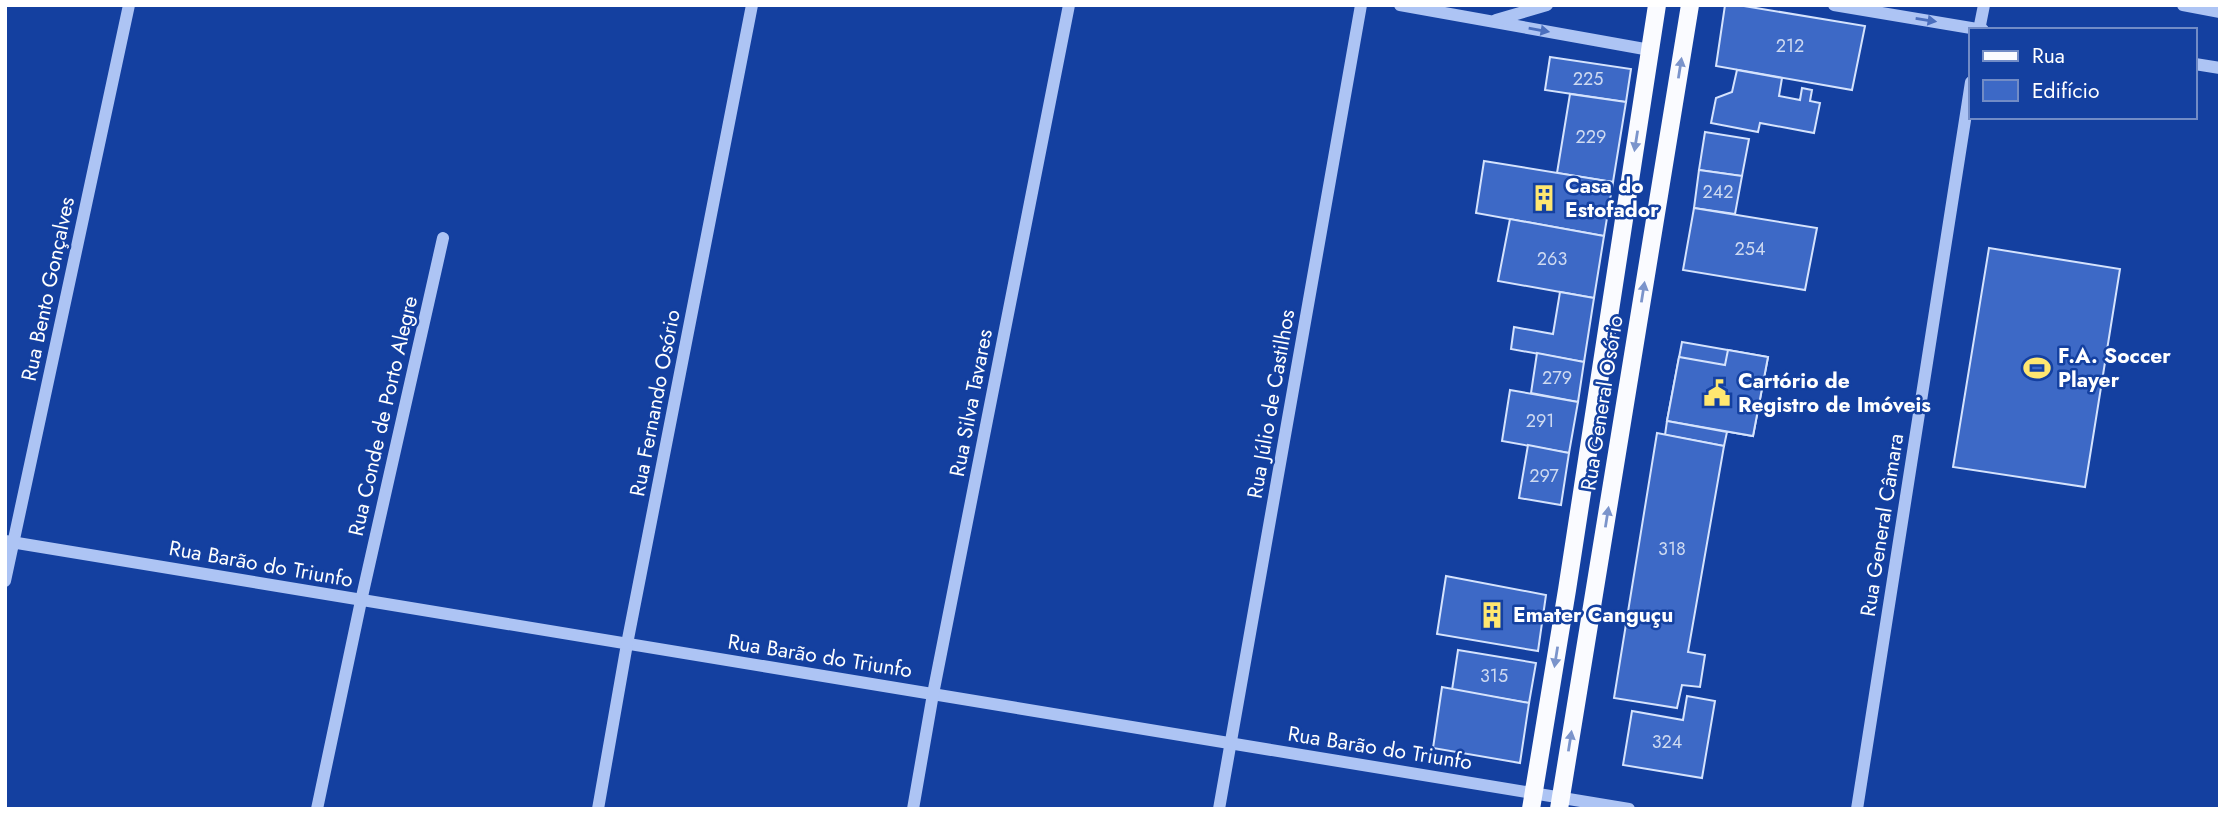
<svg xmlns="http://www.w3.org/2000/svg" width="2225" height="814" font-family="Jost,sans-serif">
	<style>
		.building { fill: #3d69c6; stroke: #d5e3fd; stroke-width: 2 }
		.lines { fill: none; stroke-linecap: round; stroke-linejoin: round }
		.minor { stroke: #adc4f4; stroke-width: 12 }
		.major { stroke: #fafbff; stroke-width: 18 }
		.oneway { fill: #4a6ebd }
		.oneway2 { fill: #7b94cb }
		.labels { text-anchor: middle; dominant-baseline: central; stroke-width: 5; stroke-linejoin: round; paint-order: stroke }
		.number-label { font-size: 18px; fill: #cedaf1 }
		.poi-label { font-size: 21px; font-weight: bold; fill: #fff; stroke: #1440a0; text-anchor: start }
		.street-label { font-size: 21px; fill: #fff; stroke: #1440a0 }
	</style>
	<rect width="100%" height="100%" fill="#1440a0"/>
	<g class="building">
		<path d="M 1725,5 L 1738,5 L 1865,26 L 1852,90 L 1716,66 Z"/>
		<path d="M 1550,57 L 1631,69 L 1626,102 L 1545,90 Z"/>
		<path d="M 1737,70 L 1782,78 L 1779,96 L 1800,100 L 1802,88 L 1812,90 L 1810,101 L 1820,103 L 1814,133 L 1760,123 L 1758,132 L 1711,123 L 1716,98 L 1732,92 Z"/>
		<path d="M 1570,94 L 1626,102 L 1613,182 L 1557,173 Z"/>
		<path d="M 1705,132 L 1749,139 L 1742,176 L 1699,170 Z"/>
		<path d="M 1484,161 L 1613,182 L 1604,236 L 1476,213 Z"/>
		<path d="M 1699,170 L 1742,176 L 1735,214 L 1694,208 Z"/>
		<path d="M 1694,208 L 1817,228 L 1805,290 L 1683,270 Z"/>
		<path d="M 1510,219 L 1604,236 L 1594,298 L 1498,281 Z"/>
		<path d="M 1989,248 L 2120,269 L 2085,487 L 1953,467 Z"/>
		<path d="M 1560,292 L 1594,298 L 1584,362 L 1511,349 L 1514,327 L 1553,334 Z"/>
		<path d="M 1682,342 L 1768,357 L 1753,436 L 1667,421 Z"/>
		<path d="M 1728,350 L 1768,357 L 1753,436 L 1667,421 L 1679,357 L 1725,365 Z"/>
		<path d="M 1537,353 L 1584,362 L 1578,402 L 1531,393 Z"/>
		<path d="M 1510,390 L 1578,402 L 1569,453 L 1502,441 Z"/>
		<path d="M 1667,421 L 1727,432 L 1724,446 L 1665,435 Z"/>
		<path d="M 1657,433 L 1724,446 L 1688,652 L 1705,655 L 1700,687 L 1682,685 L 1677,708 L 1614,698 Z"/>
		<path d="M 1528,445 L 1569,453 L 1561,505 L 1519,498 Z"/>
		<path d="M 1446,576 L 1546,595 L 1538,651 L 1437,634 Z"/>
		<path d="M 1458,650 L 1536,663 L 1529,703 L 1452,690 Z"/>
		<path d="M 1442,687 L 1529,703 L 1520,763 L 1433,748 Z"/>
		<path d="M 1687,696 L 1715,701 L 1702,778 L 1623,765 L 1632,711 L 1683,720 Z"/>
	</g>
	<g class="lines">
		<g class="minor">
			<path d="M 1400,5 L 1650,50"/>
			<path d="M 1834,5 L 1983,30"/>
			<path d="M 2183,5 L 2220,12"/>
			<path d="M 1496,20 L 1547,5"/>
			<path d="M 1979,30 L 1984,5"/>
			<path d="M 2195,64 L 2220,68"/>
			<path d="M 5,541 L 1629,809"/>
			<path d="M 5,581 L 129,5"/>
			<path d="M 317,809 L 361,601 L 443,238"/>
			<path d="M 598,809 L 627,644 L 752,5"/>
			<path d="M 913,809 L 933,694 L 1069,5"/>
			<path d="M 1219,809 L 1361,5"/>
			<path d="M 1857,809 L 1971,82"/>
		</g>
		<g class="major">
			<path d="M 1531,809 L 1567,590 L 1657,5"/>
			<path d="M 1559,809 L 1690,5"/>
		</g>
	</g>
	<defs><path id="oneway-solid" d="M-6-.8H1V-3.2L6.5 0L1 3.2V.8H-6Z" transform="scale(1.75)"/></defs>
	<g class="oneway">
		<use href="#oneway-solid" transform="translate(1926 20) rotate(9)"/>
		<use href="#oneway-solid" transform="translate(1539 30) rotate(10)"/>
	</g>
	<g class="oneway2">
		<use href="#oneway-solid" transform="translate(1680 68) rotate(-81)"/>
		<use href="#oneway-solid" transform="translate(1636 141) rotate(99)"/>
		<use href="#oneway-solid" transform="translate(1643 292) rotate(-81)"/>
		<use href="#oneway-solid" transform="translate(1607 517) rotate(-81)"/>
		<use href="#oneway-solid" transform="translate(1556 657) rotate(99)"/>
		<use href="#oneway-solid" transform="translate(1570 741) rotate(-81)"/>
	</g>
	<defs>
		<symbol id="building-bare" viewBox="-9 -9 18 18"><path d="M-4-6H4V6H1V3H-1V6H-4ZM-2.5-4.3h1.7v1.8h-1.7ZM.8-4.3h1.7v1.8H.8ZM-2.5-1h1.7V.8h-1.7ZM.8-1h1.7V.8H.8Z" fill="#ffe770" stroke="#1440a0" stroke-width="2.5" paint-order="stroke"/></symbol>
		<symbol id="stadium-bare" viewBox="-9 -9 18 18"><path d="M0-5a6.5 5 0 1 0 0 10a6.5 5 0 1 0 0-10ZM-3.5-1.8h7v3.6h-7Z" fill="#ffe770" stroke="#1440a0" stroke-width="2.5" paint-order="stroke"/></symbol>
		<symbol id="civic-bare" viewBox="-9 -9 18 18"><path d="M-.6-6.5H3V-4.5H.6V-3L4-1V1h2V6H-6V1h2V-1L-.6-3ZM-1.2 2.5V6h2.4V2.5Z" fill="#ffe770" stroke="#1440a0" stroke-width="2.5" paint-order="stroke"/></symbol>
	</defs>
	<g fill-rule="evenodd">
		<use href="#building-bare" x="1525" y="179" width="38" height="38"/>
		<use href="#stadium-bare" x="2018" y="349" width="38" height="38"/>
		<use href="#civic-bare" x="1698" y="374" width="38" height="38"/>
		<use href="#building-bare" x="1473" y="596" width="38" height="38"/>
	</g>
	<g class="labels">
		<g class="number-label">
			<text x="1790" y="46">212</text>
			<text x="1588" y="79">225</text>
			<text x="1591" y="137">229</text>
			<text x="1718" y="192">242</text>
			<text x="1750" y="249">254</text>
			<text x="1552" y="259">263</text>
			<text x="1557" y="378">279</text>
			<text x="1540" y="421">291</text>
			<text x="1544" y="476">297</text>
			<text x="1672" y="549">318</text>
			<text x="1494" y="676">315</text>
			<text x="1667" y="742">324</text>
		</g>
		<g class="poi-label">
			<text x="1565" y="186">Casa do<tspan x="1565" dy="24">Estofador</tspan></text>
			<text x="2058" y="356">F.A. Soccer<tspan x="2058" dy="24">Player</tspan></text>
			<text x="1738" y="381">Cartório de<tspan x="1738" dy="24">Registro de Imóveis</tspan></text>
			<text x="1513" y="615">Emater Canguçu</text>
		</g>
		<g class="street-label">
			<text transform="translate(48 289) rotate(-78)">Rua Bento Gonçalves</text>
			<text transform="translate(655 403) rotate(-79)">Rua Fernando Osório</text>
			<text transform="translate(971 403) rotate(-79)">Rua Silva Tavares</text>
			<text transform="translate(1602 403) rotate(-81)">Rua General Osório</text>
			<text transform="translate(1271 404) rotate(-80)">Rua Júlio de Castilhos</text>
			<text transform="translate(383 416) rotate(-77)">Rua Conde de Porto Alegre</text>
			<text transform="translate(1882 525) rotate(-81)">Rua General Câmara</text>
			<text transform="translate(261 564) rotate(10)">Rua Barão do Triunfo</text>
			<text transform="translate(820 656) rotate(9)">Rua Barão do Triunfo</text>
			<text transform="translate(1380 748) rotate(9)">Rua Barão do Triunfo</text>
		</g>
	</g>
	<rect width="2225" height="814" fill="none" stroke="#ffffff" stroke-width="14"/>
	<rect x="1969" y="28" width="228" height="91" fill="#1440a0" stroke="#728cc6" stroke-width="2"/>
	<rect x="1983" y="51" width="35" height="10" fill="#fafbff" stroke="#728cc6" stroke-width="2"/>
	<text x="2032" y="63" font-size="21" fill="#ffffff">Rua</text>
	<rect x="1983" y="80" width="35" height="21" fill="#3d69c6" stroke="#728cc6" stroke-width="2"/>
	<text x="2032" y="98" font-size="21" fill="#ffffff">Edifício</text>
</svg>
